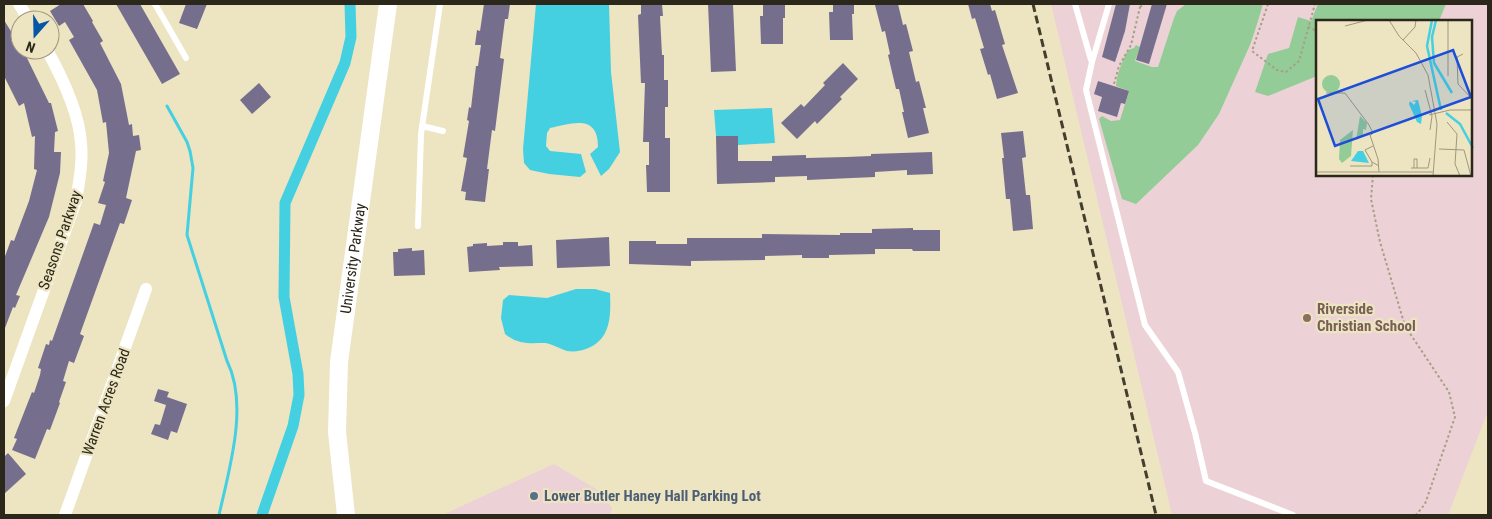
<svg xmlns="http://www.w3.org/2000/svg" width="1492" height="519" font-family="'Roboto Condensed',sans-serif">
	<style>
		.education { fill: #ecd2d6; fill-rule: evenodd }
		.green { fill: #93cc97 }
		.water { fill: #45d0e2 }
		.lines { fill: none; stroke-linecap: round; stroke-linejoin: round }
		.stream { stroke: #45d0e2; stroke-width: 3 }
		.canal { stroke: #45d0e2; stroke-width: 11 }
		.building { fill: #756f8d }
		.path { stroke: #a7a085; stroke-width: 2; stroke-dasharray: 2.5 2.5; stroke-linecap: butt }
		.service { stroke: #fff; stroke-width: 6 }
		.minor { stroke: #fff; stroke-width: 12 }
		.secondary { stroke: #fff; stroke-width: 18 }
		.rail { stroke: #433e2e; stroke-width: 3; stroke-dasharray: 8 4; stroke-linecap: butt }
		.education-dot { fill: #8d6e63; stroke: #ede4c1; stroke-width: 2 }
		.service-dot { fill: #5c6f8a; stroke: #ede4c1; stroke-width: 2 }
		.labels { text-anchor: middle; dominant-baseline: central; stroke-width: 4.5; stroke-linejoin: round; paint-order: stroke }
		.street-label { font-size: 15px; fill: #2b271a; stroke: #ede4c1 }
		.education-label { font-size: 15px; font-weight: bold; fill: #785e54; stroke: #ede4c1; text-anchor: start }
		.service-label { font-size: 15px; font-weight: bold; fill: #4e5e75; stroke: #ede4c1; text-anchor: start }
		.inset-river { fill: none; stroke: #45d0e2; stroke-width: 2.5 }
		.inset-road { fill: none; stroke: #9f987e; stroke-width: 1 }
		.view { fill: #1d4ed8; fill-opacity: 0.15; stroke: #1d4ed8; stroke-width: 2.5 }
		.inset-edge { fill: none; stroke: #2b271a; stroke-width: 2.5 }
	</style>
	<rect width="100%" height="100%" fill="#ede4c1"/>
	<g class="education">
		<path d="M 1051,4 L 1488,4 L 1488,411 L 1448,515 L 1172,515 ZM 1317,21 L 1471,21 L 1471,175 L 1317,175 Z"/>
		<path d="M 554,464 L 598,490 L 612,508 L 610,515 L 442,515 Z"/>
	</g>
	<g class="green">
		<path d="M 1186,4 L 1263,4 C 1259,18 1255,31 1250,45 L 1219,114 L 1198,145 L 1136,204 L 1122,199 L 1099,119 L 1102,116 L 1111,121 L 1120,120 L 1129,91 L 1116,86 C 1117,73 1122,62 1128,50 L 1134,48 L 1136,45 L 1140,47 L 1135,61 L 1152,67 L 1158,67 L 1174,18 L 1177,11 Z"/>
		<path d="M 1318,4 L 1446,4 L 1439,21 L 1317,21 L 1317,76 L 1268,96 L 1255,92 L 1268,54 L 1289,48 L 1298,17 L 1311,21 Z"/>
	</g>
	<g class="water">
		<path d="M 536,4 L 609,4 L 611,72 L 620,152 L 609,169 L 601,176 L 590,154 L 598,147 C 598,114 573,123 550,128 L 547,133 L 546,146 L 550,151 L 581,154 L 586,172 L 580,177 L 549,174 L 530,170 L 524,163 L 523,149 Z"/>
		<path d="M 772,108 L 775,143 L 738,145 L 738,136 L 716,136 L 714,110 Z"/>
		<path d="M 576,289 L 595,289 L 610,293 C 611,316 611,340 586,349 C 580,351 574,352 567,351 C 560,349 553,344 545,343 C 529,343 519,345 505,334 L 501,318 L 503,300 L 509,295 L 547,298 Z"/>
	</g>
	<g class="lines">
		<path class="stream" d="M 167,106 L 187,142 L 190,151 L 193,168 L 187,235 L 227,361 C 249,405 229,470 219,515"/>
		<path class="canal" d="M 262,515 L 293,426 L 299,395 L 298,374 L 284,297 L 285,203 L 345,63 L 351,37 L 350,4"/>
	</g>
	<g class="building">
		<path d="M 61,4 L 83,4 L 93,21 L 92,22 L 103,41 L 100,43 L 121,84 L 129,125 L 132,124 L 133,136 L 139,135 L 141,150 L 136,151 L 126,198 L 132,200 L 124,224 L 120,223 L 80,334 L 84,336 L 74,363 L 69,361 L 63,381 L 66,382 L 59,402 L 60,403 L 50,430 L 47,429 L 35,459 L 12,450 L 17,439 L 14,438 L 32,392 L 34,393 L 40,375 L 41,369 L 38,368 L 46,344 L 49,345 L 50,340 L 52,341 L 94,223 L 100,225 L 106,205 L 98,203 L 105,182 L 103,181 L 109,153 L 106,122 L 103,123 L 97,90 L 69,40 L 74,37 L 65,22 L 59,26 L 50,11 Z"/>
		<path d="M 116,4 L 140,4 L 180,74 L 162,84 Z"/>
		<path d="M 186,4 L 207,4 L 197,29 L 179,23 Z"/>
		<path d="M 484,4 L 510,4 L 508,19 L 505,19 L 500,58 L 504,59 L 495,131 L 492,130 L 487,169 L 489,169 L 485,202 L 465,200 L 466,192 L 461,191 L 467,158 L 463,157 L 469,121 L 467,120 L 469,107 L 471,108 L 476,66 L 478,66 L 481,45 L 475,45 L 477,30 L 480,31 Z"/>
		<path d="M 641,4 L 662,4 L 663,16 L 660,16 L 662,55 L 664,55 L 664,80 L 668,80 L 668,107 L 665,107 L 665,138 L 670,138 L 670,192 L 647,192 L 646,165 L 649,165 L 649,142 L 643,142 L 645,83 L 641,83 L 638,15 L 641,14 Z"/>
		<path d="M 708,4 L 733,4 L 736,71 L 711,72 Z"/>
		<path d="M 763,4 L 785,4 L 785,18 L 783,18 L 783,44 L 761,44 L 760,16 L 763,16 Z"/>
		<path d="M 833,4 L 854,4 L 854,14 L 852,14 L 853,40 L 830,40 L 829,12 L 833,12 Z"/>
		<path d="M 883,4 L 898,4 L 903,25 L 906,24 L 913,51 L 909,52 L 916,82 L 919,81 L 926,108 L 923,108 L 929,133 L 908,138 L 902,112 L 904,112 L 899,89 L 896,89 L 888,55 L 890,54 L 885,31 L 882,32 L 875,5 Z"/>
		<path d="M 968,4 L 990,4 L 992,11 L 995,10 L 1005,44 L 1002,45 L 1018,93 L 997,99 L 990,74 L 988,75 L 980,49 L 984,48 L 975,18 L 972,19 Z"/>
		<path d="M 1116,4 L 1130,4 L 1125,31 L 1115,62 L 1102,57 Z"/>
		<path d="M 1152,4 L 1167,4 L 1149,64 L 1136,60 Z"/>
		<path d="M 4,20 L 20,46 L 20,50 L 22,50 L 26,56 L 49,103 L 51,103 L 58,131 L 55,132 L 54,152 L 61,152 L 60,173 L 49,217 L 16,295 L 20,296 L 15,308 L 13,307 L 5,328 L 4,259 L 11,240 L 14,241 L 29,201 L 37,170 L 34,169 L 35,136 L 32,137 L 24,103 L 19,106 L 4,76 Z"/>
		<path d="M 843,63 L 858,79 L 840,97 L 842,99 L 817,124 L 815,121 L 797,139 L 781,123 L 801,104 L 804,107 L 825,85 L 823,83 Z"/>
		<path d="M 1098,81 L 1129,91 L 1125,104 L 1121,103 L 1117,117 L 1098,111 L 1102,97 L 1094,94 Z"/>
		<path d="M 259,83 L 271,97 L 252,114 L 240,100 Z"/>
		<path d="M 1023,131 L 1026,157 L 1022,158 L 1026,195 L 1030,195 L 1033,229 L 1013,231 L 1010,199 L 1006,199 L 1002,158 L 1004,158 L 1001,133 Z"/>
		<path d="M 716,136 L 738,136 L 738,161 L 772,161 L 772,156 L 806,155 L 806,158 L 846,157 L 871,156 L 871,154 L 932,152 L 933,174 L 907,175 L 907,170 L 875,172 L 875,177 L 807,180 L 807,176 L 775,177 L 775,182 L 717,184 Z"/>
		<path d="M 913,228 L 913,230 L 940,230 L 940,251 L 913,251 L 912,249 L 875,249 L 875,254 L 829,255 L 829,258 L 802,258 L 802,255 L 765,256 L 765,260 L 691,261 L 691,266 L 629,264 L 629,241 L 656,241 L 656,244 L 687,244 L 687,238 L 762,238 L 762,234 L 840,235 L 840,233 L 872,233 L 872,229 Z"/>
		<path d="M 609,237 L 610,266 L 557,268 L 556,240 Z"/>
		<path d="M 503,242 L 518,242 L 518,246 L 532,245 L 533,266 L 499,267 L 500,270 L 469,272 L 467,247 L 473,246 L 473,244 L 487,243 L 487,246 L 503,245 Z"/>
		<path d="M 412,248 L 412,251 L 424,250 L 425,275 L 394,276 L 393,252 L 398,252 L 398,249 Z"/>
		<path d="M 158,389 L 169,392 L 167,397 L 187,404 L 177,433 L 171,431 L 168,440 L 151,434 L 155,424 L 160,425 L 166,405 L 154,401 Z"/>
		<path d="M 8,453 L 26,474 L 4,494 L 4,457 Z"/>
	</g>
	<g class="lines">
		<g class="path">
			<path d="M 1268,4 L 1252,51 L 1277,70 L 1286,72 L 1299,61 L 1315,4"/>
			<path d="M 1140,7 L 1144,4"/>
			<path d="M 1308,27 L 1317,31"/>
			<path d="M 1114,84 L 1119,66 L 1131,45 L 1140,7 L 1139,4"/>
			<path d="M 1373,175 L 1371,199 L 1380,242 L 1405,326 L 1449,392 L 1455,417 L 1425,504 L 1416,515"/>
		</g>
		<g class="service">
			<path d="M 155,4 L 186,58"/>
			<path d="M 1075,4 L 1091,60"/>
			<path d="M 1109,4 L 1092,62 L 1086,90 L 1145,325 L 1178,372 L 1195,433 L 1206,481 L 1293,515"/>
			<path d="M 422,126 L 443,131"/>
			<path d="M 418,226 L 421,134 L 440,4"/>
		</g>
		<g class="minor">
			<path d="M 19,4 L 29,20"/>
			<path d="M 4,401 L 76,201 C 79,182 83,163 81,143 C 79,112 62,77 47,50"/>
			<path d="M 65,515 L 146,289"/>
		</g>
		<path class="secondary" id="s1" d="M 346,515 L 337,432 L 339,362 L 388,4"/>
		<path class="rail" d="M 1033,4 L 1156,515"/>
	</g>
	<circle class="education-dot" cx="1307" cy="318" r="5"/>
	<circle class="service-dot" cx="534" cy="496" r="5"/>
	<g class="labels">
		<g class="street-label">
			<text transform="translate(60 240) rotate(-71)">Seasons Parkway</text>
			<text stroke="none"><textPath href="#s1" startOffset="258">University Parkway</textPath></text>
			<text transform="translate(106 402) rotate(-70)">Warren Acres Road</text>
		</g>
		<g class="education-label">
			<text x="1317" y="309">Riverside<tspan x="1317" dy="17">Christian School</tspan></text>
		</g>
		<g class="service-label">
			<text x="544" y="496">Lower Butler Haney Hall Parking Lot</text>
		</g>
	</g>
	<g transform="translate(1316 20)">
		<rect width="156" height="156" fill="#ede4c1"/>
		<path d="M6 64a9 9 0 1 1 18 0a9 9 0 1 1-18 0ZM 44,96 L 51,103 L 50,110 L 47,109 L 47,116 L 40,120 ZM 37,110 L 35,136 L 26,143 L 23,139 L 24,120 Z" fill="#93cc97"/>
		<path d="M 102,80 L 106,96 L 105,104 L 101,102 L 93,84 L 94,81 L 98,85 L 100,82 L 96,81 ZM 42,131 L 47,131 L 53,143 L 35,141 Z" fill="#45d0e2"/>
		<path class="inset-river" d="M 116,0 L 111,26 L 125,90M 120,0 L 116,17 L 118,43 L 136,73M 130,93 L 144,104 L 157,128"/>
		<path class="inset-road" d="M 73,0 L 83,16 L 100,33 L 112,55 L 121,104 L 117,156M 132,0 L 132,56M 29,6 L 52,0M 87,20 L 99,7 L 100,0M 147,34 L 141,37 L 142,64 L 157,80M 109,70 L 116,96 L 114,110M 10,73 L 29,73 L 53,105 L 57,113 L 54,116M 113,95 L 134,90 L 157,90M 131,102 L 141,114 L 139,144 L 144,156M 54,115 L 62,139 L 63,152M 57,126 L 49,130 L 56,142 L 63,146M 123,129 L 148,130 L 155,156M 34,146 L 56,146 L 56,142M 95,148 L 112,148 L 114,138M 98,148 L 98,139 L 101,139 L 101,148M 0,152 L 117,152"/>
		<path class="view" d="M 137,30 L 155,77 L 19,126 L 2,79 Z"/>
		<rect width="156" height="156" class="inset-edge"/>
	</g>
	<rect width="1492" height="519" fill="none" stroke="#2b271a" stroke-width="10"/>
	<g transform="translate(35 35) rotate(200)"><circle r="24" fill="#ede4c1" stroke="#9f987e"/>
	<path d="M0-4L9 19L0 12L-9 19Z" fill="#0656a5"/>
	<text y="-8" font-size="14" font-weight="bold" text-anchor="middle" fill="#2b271a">N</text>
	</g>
</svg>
